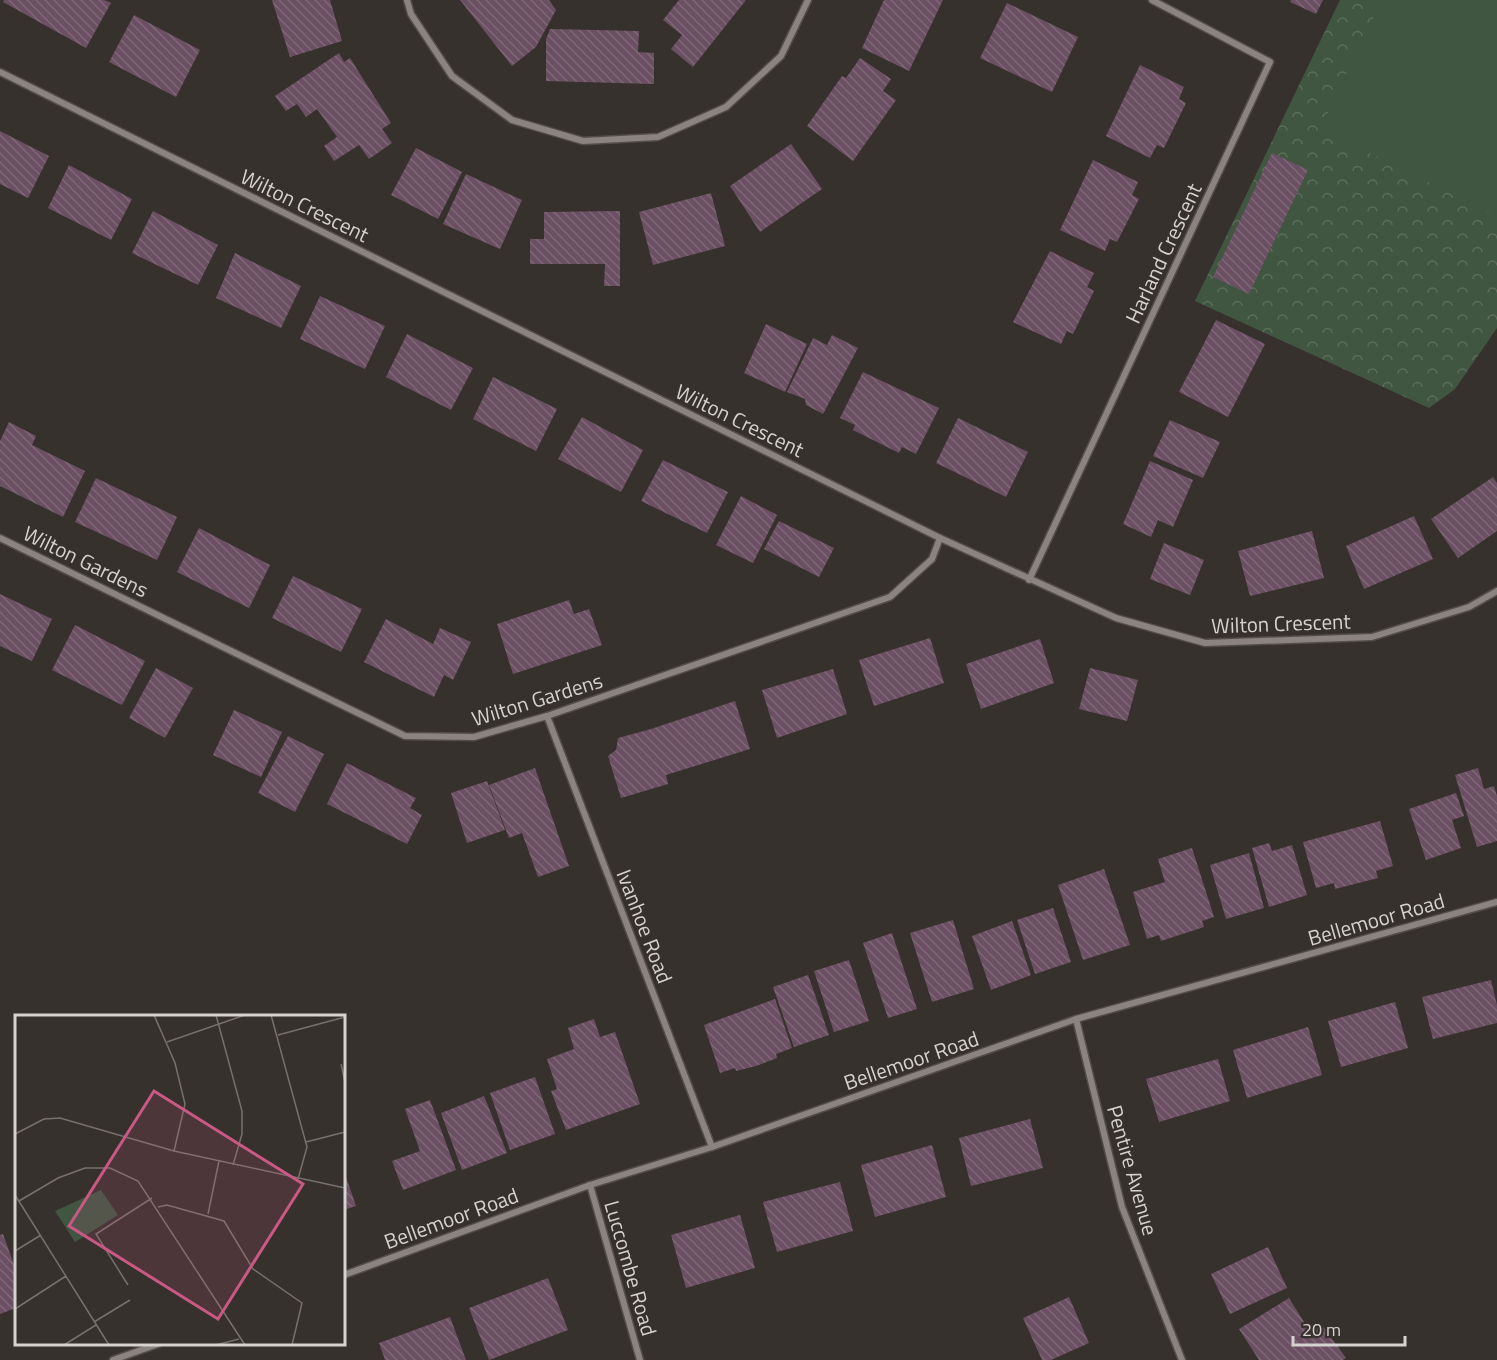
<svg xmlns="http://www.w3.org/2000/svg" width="1497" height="1360" font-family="'Titillium Web',sans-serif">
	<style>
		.park { fill: url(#park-crowns) }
		.pitch { fill: #415641 }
		.building { fill: url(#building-back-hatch) }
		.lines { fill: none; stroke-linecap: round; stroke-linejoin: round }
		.minor-casing { stroke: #524d49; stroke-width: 9 }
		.minor { stroke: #8a837f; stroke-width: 6 }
		.labels { text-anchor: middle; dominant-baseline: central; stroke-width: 6; stroke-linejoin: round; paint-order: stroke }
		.street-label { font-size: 21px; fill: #d6d2cf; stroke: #37312d }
		.inset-road { fill: none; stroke: #77716e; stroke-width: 1.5 }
		.view { fill: #c95984; fill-opacity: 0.15; stroke: #c95984; stroke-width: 3 }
		.inset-edge { fill: none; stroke: #d6d2cf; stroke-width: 3 }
	</style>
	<defs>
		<pattern id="park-crowns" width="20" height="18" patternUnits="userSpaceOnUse" patternTransform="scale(1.5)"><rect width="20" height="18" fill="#415641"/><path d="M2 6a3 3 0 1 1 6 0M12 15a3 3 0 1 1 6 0" fill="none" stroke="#5c6d5b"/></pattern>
		<pattern id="building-back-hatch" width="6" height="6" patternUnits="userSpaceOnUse" patternTransform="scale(1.5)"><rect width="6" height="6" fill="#6b4f62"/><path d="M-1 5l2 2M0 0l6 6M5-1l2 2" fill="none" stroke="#7f6777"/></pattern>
	</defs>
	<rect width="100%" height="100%" fill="#37312d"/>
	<path class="park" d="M 1340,0 L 1497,0 L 1497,328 L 1455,389 L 1429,408 L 1195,301 Z"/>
	<path class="pitch" d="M 1382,0 L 1497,0 L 1497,215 L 1320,129 Z"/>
	<g class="building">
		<path d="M 4,0 L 104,0 L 111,3 L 86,48 L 3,2 Z"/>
		<path d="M 272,0 L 330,0 L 342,41 L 290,57 Z"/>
		<path d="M 460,0 L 549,0 L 556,10 L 536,47 L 512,66 Z"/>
		<path d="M 679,0 L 746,0 L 693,67 L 671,49 L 682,35 L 663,20 Z"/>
		<path d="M 884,0 L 943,0 L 909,71 L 862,48 Z"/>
		<path d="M 1291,0 L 1323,0 L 1316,14 L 1290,2 Z"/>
		<path d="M 1007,3 L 1078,37 L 1052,92 L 980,58 Z"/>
		<path d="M 134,15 L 200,50 L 176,97 L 109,62 Z"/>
		<path d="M 550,29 L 639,31 L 638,52 L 654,53 L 654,84 L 546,81 L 546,39 Z"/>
		<path d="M 339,53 L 344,62 L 350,58 L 391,123 L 382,129 L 392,143 L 369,159 L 359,145 L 334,161 L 324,146 L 337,137 L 317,109 L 306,117 L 297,104 L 286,111 L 275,96 Z"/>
		<path d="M 860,58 L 891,79 L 883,91 L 896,100 L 853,161 L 807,126 L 842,76 L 846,78 Z"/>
		<path d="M 1140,65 L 1184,87 L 1179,99 L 1186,103 L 1164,148 L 1157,145 L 1150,158 L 1106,136 Z"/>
		<path d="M 0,131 L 49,156 L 28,198 L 0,184 Z"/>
		<path d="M 791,144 L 822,189 L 760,232 L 730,186 Z"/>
		<path d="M 416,148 L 462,172 L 438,219 L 391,195 Z"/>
		<path d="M 1272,153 L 1308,170 L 1249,294 L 1213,277 Z"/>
		<path d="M 1093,160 L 1138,182 L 1132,195 L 1139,199 L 1117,242 L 1110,239 L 1105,251 L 1060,230 Z"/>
		<path d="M 69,165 L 132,199 L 111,240 L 48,208 Z"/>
		<path d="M 466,174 L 522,200 L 500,249 L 443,224 Z"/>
		<path d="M 711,193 L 725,246 L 653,265 L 639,212 Z"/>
		<path d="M 153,211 L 218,245 L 198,285 L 132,253 Z"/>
		<path d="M 620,211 L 620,286 L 604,286 L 605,264 L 530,264 L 530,239 L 544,239 L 544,212 Z"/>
		<path d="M 1050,251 L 1094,273 L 1087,287 L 1094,291 L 1073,334 L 1067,331 L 1061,344 L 1013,322 Z"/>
		<path d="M 235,253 L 301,286 L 281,328 L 216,298 Z"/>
		<path d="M 320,296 L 385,326 L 365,369 L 300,339 Z"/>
		<path d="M 1216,320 L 1265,344 L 1228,417 L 1179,392 Z"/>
		<path d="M 766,324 L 807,344 L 785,392 L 744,373 Z"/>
		<path d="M 407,334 L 473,368 L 451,410 L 386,377 Z"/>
		<path d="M 832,335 L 858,348 L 823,414 L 806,405 L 805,399 L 787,392 L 813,338 L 827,345 Z"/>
		<path d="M 863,372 L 939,408 L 916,454 L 902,447 L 899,453 L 853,430 L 855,425 L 840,418 Z"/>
		<path d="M 493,377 L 557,409 L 536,451 L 473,419 Z"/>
		<path d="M 582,417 L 643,450 L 621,492 L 558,459 Z"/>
		<path d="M 958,418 L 1028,452 L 1006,497 L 936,463 Z"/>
		<path d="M 1170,420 L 1220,442 L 1203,478 L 1153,456 Z"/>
		<path d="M 9,422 L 36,436 L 32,445 L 85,471 L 63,517 L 0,486 L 0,441 Z"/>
		<path d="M 663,460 L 728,492 L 707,533 L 641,501 Z"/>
		<path d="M 1150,461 L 1193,480 L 1173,527 L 1158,520 L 1151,537 L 1123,524 Z"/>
		<path d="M 1493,477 L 1497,483 L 1497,531 L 1458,558 L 1431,519 Z"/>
		<path d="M 96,478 L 177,517 L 157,560 L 75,522 Z"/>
		<path d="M 741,496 L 777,515 L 753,563 L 716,545 Z"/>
		<path d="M 1414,516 L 1433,559 L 1364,589 L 1346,546 Z"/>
		<path d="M 779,521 L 834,548 L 819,577 L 764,549 Z"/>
		<path d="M 199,528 L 270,565 L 249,608 L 177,572 Z"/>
		<path d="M 1312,531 L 1324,578 L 1250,596 L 1238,551 Z"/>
		<path d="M 1164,543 L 1204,560 L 1190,595 L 1150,579 Z"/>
		<path d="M 293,576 L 362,609 L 341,652 L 272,618 Z"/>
		<path d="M 0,594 L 52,619 L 32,661 L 0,646 Z"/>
		<path d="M 569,600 L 574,614 L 589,609 L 602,645 L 513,674 L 497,624 Z"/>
		<path d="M 386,619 L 433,644 L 440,628 L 471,642 L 453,680 L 444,675 L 434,697 L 364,662 Z"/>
		<path d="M 75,625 L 145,661 L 122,705 L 52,670 Z"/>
		<path d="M 930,638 L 944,683 L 874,706 L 859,660 Z"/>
		<path d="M 1040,639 L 1054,683 L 981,709 L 966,664 Z"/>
		<path d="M 156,668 L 193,688 L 165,738 L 129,718 Z"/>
		<path d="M 1090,668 L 1138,680 L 1127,721 L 1079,709 Z"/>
		<path d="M 833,669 L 847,714 L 777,738 L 762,690 Z"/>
		<path d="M 735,701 L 750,749 L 666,775 L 668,784 L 621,798 L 608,756 L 616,750 L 618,738 L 651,729 Z"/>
		<path d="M 234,710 L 282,732 L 261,777 L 213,755 Z"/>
		<path d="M 288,736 L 324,754 L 295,812 L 258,793 Z"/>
		<path d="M 347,763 L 416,798 L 410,808 L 422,815 L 407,844 L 327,804 Z"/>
		<path d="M 535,768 L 569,866 L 538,877 L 522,833 L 509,838 L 489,785 Z"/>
		<path d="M 1478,768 L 1484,789 L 1494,786 L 1497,796 L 1497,841 L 1477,847 L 1455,775 Z"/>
		<path d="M 487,781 L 505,830 L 467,843 L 451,793 Z"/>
		<path d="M 1456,793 L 1464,816 L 1452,820 L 1461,848 L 1426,860 L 1409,809 Z"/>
		<path d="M 1380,821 L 1393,866 L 1376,871 L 1378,878 L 1335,889 L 1334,883 L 1316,888 L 1303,842 Z"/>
		<path d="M 1269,843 L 1272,851 L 1292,845 L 1307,895 L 1269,907 L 1252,848 Z"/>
		<path d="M 1192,848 L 1214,917 L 1202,921 L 1204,927 L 1161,941 L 1159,935 L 1147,939 L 1133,892 L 1165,882 L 1158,859 Z"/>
		<path d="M 1249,853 L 1264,908 L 1226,919 L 1210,865 Z"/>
		<path d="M 1104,869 L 1130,945 L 1083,960 L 1058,885 Z"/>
		<path d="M 1053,908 L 1071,962 L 1035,974 L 1017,920 Z"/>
		<path d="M 953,920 L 974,989 L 932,1002 L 910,933 Z"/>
		<path d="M 1012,921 L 1031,975 L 991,990 L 972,936 Z"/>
		<path d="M 892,933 L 917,1009 L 888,1018 L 863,943 Z"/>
		<path d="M 849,960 L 869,1021 L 834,1032 L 814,971 Z"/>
		<path d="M 808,975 L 829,1035 L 794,1047 L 773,987 Z"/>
		<path d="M 1491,980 L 1497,1005 L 1497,1023 L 1433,1039 L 1422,997 Z"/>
		<path d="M 775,999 L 792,1048 L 776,1054 L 777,1058 L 756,1066 L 736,1071 L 735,1068 L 720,1073 L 704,1025 Z"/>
		<path d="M 1395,1002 L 1408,1048 L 1341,1067 L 1328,1021 Z"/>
		<path d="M 594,1019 L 600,1037 L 615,1032 L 640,1104 L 566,1130 L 551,1091 L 557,1089 L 547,1059 L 574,1049 L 568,1028 Z"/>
		<path d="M 1308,1027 L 1322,1075 L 1247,1098 L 1233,1050 Z"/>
		<path d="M 1218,1059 L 1230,1101 L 1159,1122 L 1146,1079 Z"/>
		<path d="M 535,1077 L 555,1134 L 510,1150 L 490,1093 Z"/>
		<path d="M 484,1096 L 507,1153 L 462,1170 L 441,1113 Z"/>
		<path d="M 430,1100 L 456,1170 L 403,1190 L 392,1161 L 420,1151 L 405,1109 Z"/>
		<path d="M 1030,1119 L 1043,1168 L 971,1186 L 959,1138 Z"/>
		<path d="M 932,1145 L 946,1197 L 875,1217 L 861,1165 Z"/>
		<path d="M 344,1171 L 356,1206 L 344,1210 Z"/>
		<path d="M 840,1182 L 853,1231 L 777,1252 L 763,1202 Z"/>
		<path d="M 740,1215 L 755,1268 L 686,1288 L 671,1235 Z"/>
		<path d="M 3,1234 L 16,1270 L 16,1308 L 0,1314 L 0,1235 Z"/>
		<path d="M 1268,1247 L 1287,1288 L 1230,1314 L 1211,1274 Z"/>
		<path d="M 548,1278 L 568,1330 L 489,1360 L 469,1308 Z"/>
		<path d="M 1069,1297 L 1089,1343 L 1051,1360 L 1042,1360 L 1023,1318 Z"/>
		<path d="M 1289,1298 L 1311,1333 L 1322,1325 L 1346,1358 L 1343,1360 L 1259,1360 L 1239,1329 Z"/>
		<path d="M 450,1317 L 466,1360 L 385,1360 L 379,1343 Z"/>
	</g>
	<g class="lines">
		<defs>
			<g id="minor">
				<path d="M 407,0 L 411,14 L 452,76 L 512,120 L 583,141 L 658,137 L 726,107 L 781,56 L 808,0"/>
				<path d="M 0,72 L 940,538 L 1116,618 L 1205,643 L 1372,637 L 1469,607 L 1497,591"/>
				<path d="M 0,538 L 405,736 L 474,737 L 547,716 L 890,597 L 932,559 L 940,538"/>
				<path d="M 1029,580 L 1270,62 L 1152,0"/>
				<path d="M 547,716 L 712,1147"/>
				<path d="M 1076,1019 L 1122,1207 L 1182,1360"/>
				<path d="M 590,1185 L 640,1360"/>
				<path d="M 344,1275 L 590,1185 L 712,1147 L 1076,1019 L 1497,902"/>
				<path d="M 113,1360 L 158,1344"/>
			</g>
		</defs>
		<use href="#minor" class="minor-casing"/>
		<use href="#minor" class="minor"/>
	</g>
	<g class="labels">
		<g class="street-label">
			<text transform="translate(305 205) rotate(26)">Wilton Crescent</text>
			<text transform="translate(1163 253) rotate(-65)">Harland Crescent</text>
			<text transform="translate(740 420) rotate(26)">Wilton Crescent</text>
			<text transform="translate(86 561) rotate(26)">Wilton Gardens</text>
			<text transform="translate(1281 623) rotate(-2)">Wilton Crescent</text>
			<text transform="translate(537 699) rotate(-17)">Wilton Gardens</text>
			<text transform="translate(1376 919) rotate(-16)">Bellemoor Road</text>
			<text transform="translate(645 926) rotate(69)">Ivanhoe Road</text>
			<text transform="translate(911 1060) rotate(-19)">Bellemoor Road</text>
			<text transform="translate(1133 1170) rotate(74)">Pentire Avenue</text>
			<text transform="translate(451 1218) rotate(-20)">Bellemoor Road</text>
			<text transform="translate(631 1268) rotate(74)">Luccombe Road</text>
		</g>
	</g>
	<g transform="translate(15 1015)">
		<rect width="330" height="330" fill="#37312d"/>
		<path d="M 86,175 L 103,200 L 60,227 L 40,196 Z" fill="#415641"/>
		<path d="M 67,189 L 80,210 L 59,223 L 46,202 Z" fill="#415641"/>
		<path class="inset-road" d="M 139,0 L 160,48 L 170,89 L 159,136M 201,0 L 227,96 L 227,119 L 218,150M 256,0 L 292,132 L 283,164M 263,20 L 330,2M 152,27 L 230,0M 326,49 L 330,67M 0,119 L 29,104 L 45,103 L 159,136 L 330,173M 291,127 L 330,117M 0,180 L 94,330M 4,186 L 43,163 L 70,153 L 95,153 L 123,166 L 230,330M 143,192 L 152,190 L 209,206 L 238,254 L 287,288 L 277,330M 193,199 L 204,146M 0,236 L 26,220M 113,270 L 81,219 L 137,183M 0,294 L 51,261M 79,307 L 115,285M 49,330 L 81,310M 201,330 L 224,324"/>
		<path class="view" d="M 139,76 L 288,169 L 203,304 L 54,211 Z"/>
		<rect width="330" height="330" class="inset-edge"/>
	</g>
	<path d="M1293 1336v9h112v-9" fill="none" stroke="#d6d2cf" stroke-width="3"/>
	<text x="1302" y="1336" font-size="18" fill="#d6d2cf" stroke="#37312d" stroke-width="4.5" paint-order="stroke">20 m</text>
</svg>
